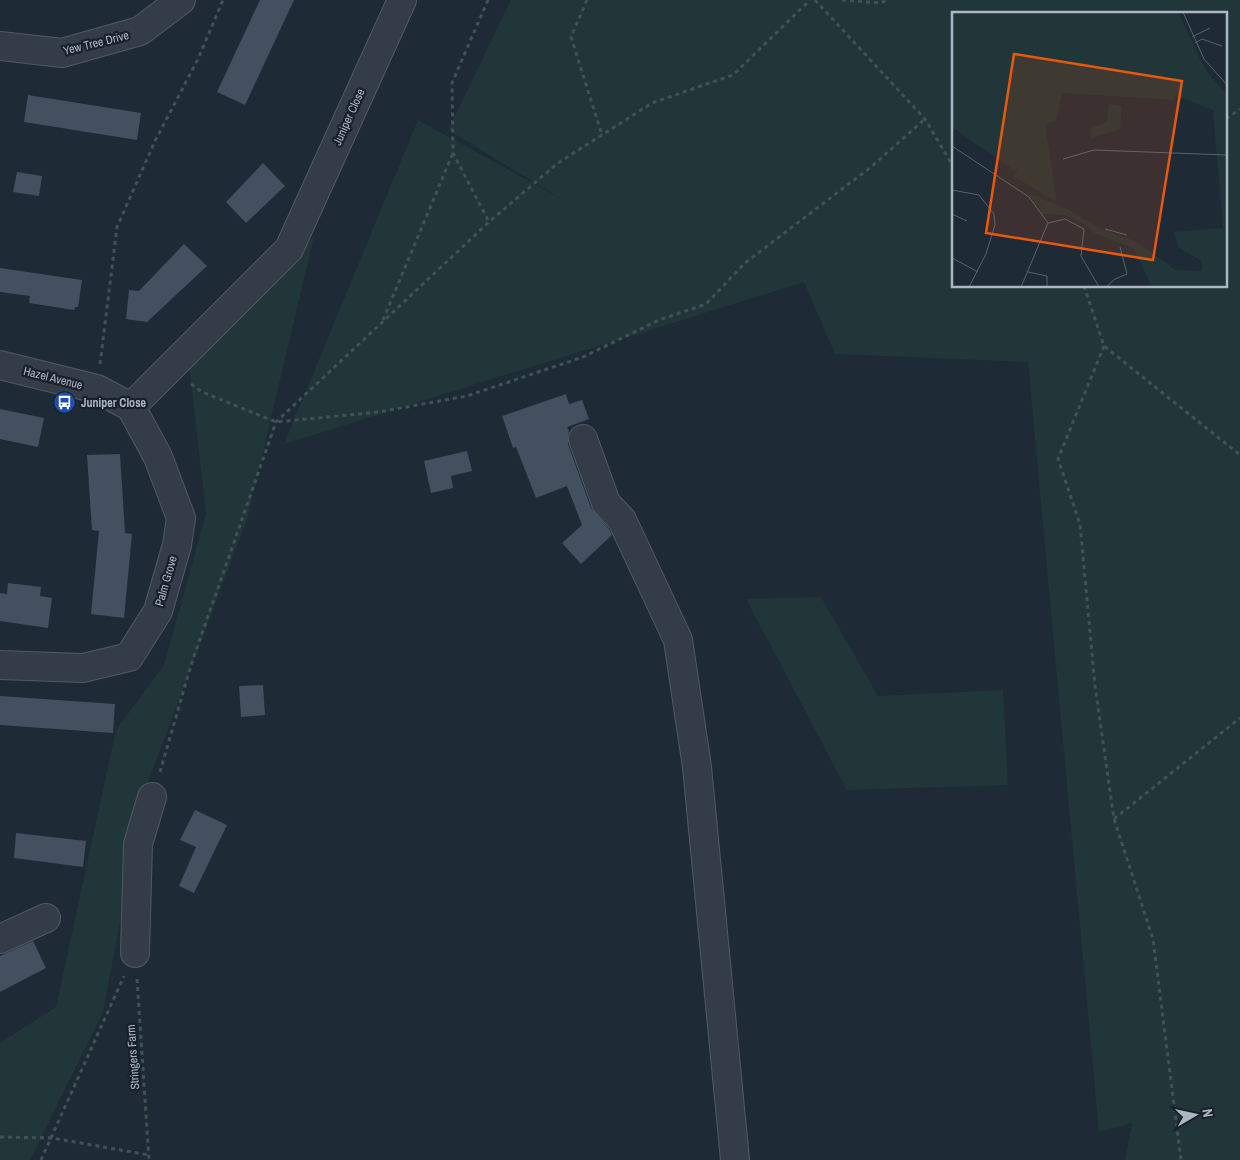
<svg xmlns="http://www.w3.org/2000/svg" width="1240" height="1160" font-family="'Archivo Narrow',sans-serif">
	<style>
		.green { fill: #213638; fill-rule: evenodd }
		.building { fill: #42505f }
		.lines { fill: none; stroke-linecap: round; stroke-linejoin: round }
		.minor-casing { stroke: #505a65; stroke-width: 30 }
		.path { stroke: #3f5355; stroke-width: 3; stroke-dasharray: 4 4; stroke-linecap: butt }
		.minor { stroke: #333c47; stroke-width: 28 }
		.labels { text-anchor: middle; dominant-baseline: central; stroke-width: 4.5; stroke-linejoin: round; paint-order: stroke }
		.street-label { font-size: 12px; fill: #adb7c4; stroke: #18212b }
		.poi-label { font-size: 12px; font-weight: bold; fill: #adb7c4; stroke: #18212b; text-anchor: start }
		.inset-road { fill: none; stroke: #58626f; stroke-width: 1 }
		.view { fill: #e8590c; fill-opacity: 0.15; stroke: #e8590c; stroke-width: 2.5 }
		.inset-edge { fill: none; stroke: #adb7c4; stroke-width: 2.5 }
	</style>
	<rect width="100%" height="100%" fill="#1f2a37"/>
	<g class="green">
		<path d="M 511,0 L 1240,0 L 1240,1160 L 1125,1160 L 1132,1123 L 1099,1132 L 1028,362 L 835,354 L 804,282 L 284,444 L 418,120 L 562,199 L 448,130 ZM 954,14 L 1226,14 L 1226,286 L 954,286 Z"/>
		<path d="M 314,237 L 247,519 L 145,790 L 103,1012 L 30,1160 L 0,1160 L 0,1043 L 56,1007 L 116,730 L 164,665 L 206,514 L 189,364 Z"/>
		<path d="M 821,597 L 878,696 L 1003,690 L 1008,785 L 847,790 L 746,599 Z"/>
	</g>
	<g class="building">
		<path d="M 260,0 L 294,0 L 245,105 L 217,92 Z"/>
		<path d="M 28,95 L 141,113 L 137,140 L 24,122 Z"/>
		<path d="M 263,163 L 285,186 L 246,223 L 226,202 Z"/>
		<path d="M 17,172 L 42,176 L 39,196 L 13,192 Z"/>
		<path d="M 184,244 L 207,266 L 147,322 L 126,319 L 129,290 L 139,291 Z"/>
		<path d="M 0,268 L 82,280 L 78,307 L 75,307 L 74,310 L 29,303 L 30,296 L 0,292 Z"/>
		<path d="M 566,394 L 569,404 L 582,400 L 589,419 L 567,427 L 569,432 L 568,437 L 568,444 L 591,508 L 609,529 L 612,535 L 581,564 L 562,543 L 582,525 L 567,486 L 536,498 L 516,447 L 513,448 L 502,416 Z"/>
		<path d="M 0,409 L 44,418 L 38,447 L 0,439 Z"/>
		<path d="M 467,451 L 472,471 L 451,476 L 453,488 L 431,493 L 424,461 Z"/>
		<path d="M 120,454 L 125,533 L 132,534 L 124,618 L 91,614 L 99,531 L 92,530 L 87,455 Z"/>
		<path d="M 8,583 L 41,587 L 40,596 L 52,598 L 48,628 L 0,621 L 0,593 L 7,594 Z"/>
		<path d="M 263,685 L 265,715 L 241,717 L 239,686 Z"/>
		<path d="M 0,696 L 115,704 L 113,733 L 0,725 Z"/>
		<path d="M 195,810 L 227,825 L 194,893 L 179,886 L 196,847 L 180,840 Z"/>
		<path d="M 16,833 L 86,841 L 83,867 L 14,858 Z"/>
		<path d="M 33,941 L 46,968 L 0,992 L 0,956 Z"/>
	</g>
	<g class="lines">
		<defs>
			<g id="minor">
				<path d="M 0,46 L 62,53 L 140,31 L 181,0"/>
				<path d="M 0,365 L 97,389 L 131,407"/>
				<path d="M 131,407 L 289,249 L 402,0"/>
				<path d="M 583,439 L 606,503 L 622,520 L 678,640 L 697,767 L 735,1160"/>
				<path d="M 0,665 L 83,668 L 129,657 L 158,611 L 177,545 L 181,518 L 158,457 L 131,407"/>
				<path d="M 0,939 L 46,918"/>
				<path d="M 135,953 L 138,844 L 152,797"/>
			</g>
		</defs>
		<use href="#minor" class="minor-casing"/>
		<g class="path">
			<path d="M 488,0 L 452,83 L 453,153 L 489,222"/>
			<path d="M 587,0 L 571,37 L 602,135"/>
			<path d="M 815,0 L 925,119 L 954,168"/>
			<path d="M 842,0 L 880,3 L 887,0"/>
			<path d="M 1226,119 L 1240,109"/>
			<path d="M 1084,286 L 1104,346 L 1240,455"/>
			<path d="M 383,320 L 453,153"/>
			<path d="M 1104,346 L 1058,459 L 1080,524 L 1095,686 L 1114,819 L 1153,939 L 1181,1160"/>
			<path d="M 100,364 L 117,227 L 155,141 L 198,59 L 223,0"/>
			<path d="M 191,384 L 202,392 L 276,422 L 379,412 L 467,396 L 583,357 L 659,320 L 706,304 L 745,263 L 871,167 L 925,119"/>
			<path d="M 160,772 L 191,665 L 276,422 L 489,222 L 558,163 L 652,103 L 733,75 L 810,0"/>
			<path d="M 1114,819 L 1240,718"/>
			<path d="M 137,979 L 149,1160"/>
			<path d="M 0,1137 L 52,1138 L 149,1155"/>
			<path d="M 41,1160 L 124,976"/>
		</g>
		<use href="#minor" class="minor"/>
	</g>
	<defs>
		<symbol id="bus-disc" viewBox="-11 -11 22 22"><circle r="9.5" fill="#1a4fb4" stroke="#18212b"/><path d="M-5-6H5V4H4V6H2V4H-2V6H-4V4H-5ZM-3.5-4V0h7V-4ZM-3.5 1.2v1.5H-2V1.2ZM2 1.2v1.5H3.5V1.2Z" fill="#fff"/></symbol>
	</defs>
	<g fill-rule="evenodd">
		<use href="#bus-disc" x="52" y="390" width="25" height="25"/>
	</g>
	<g class="labels">
		<g class="street-label">
			<text transform="translate(96 43) rotate(-14)">Yew Tree Drive</text>
			<text transform="translate(349 117) rotate(-66)">Juniper Close</text>
			<text transform="translate(53 378) rotate(14)">Hazel Avenue</text>
			<text transform="translate(166 581) rotate(-74)">Palm Grove</text>
			<text transform="translate(133 1057) rotate(-94)">Stringers Farm</text>
		</g>
		<g class="poi-label">
			<text x="81" y="403">Juniper Close</text>
		</g>
	</g>
	<g transform="translate(952 12)">
		<rect width="275" height="275" fill="#1f2a37"/>
		<path d="M 0,0 L 226,0 L 253,57 L 275,83 L 275,275 L 200,275 L 181,236 L 142,221 L 134,213 L 113,203 L 91,202 L 76,181 L 115,197 L 151,218 L 183,229 L 224,258 L 250,259 L 250,249 L 226,235 L 222,220 L 271,216 L 261,98 L 222,83 L 223,88 L 110,81 L 104,109 L 93,112 L 105,190 L 61,164 L 67,156 L 63,159 L 0,115 ZM 157,92 L 170,94 L 168,117 L 138,127 L 139,116 L 155,110 Z" fill="#213638"/>
		<path class="inset-road" d="M 231,0 L 252,47 L 275,73M 240,25 L 258,16M 243,31 L 250,27 L 270,34M 0,134 L 77,185 L 96,211M 111,147 L 142,138 L 275,143M 0,178 L 27,183 L 42,202 L 43,213 L 34,242 L 17,275M 0,202 L 15,209M 96,211 L 113,207 L 132,217 L 129,244 L 147,275M 153,217 L 175,223M 0,246 L 26,260M 76,260 L 95,264 L 95,275M 69,275 L 96,211M 154,275 L 163,267 L 175,262 L 168,235"/>
		<path class="view" d="M 62,42 L 230,69 L 201,248 L 34,221 Z"/>
		<rect width="275" height="275" class="inset-edge"/>
	</g>
	<g transform="translate(1195 1115) rotate(81)" stroke="#18212b" stroke-width="4" paint-order="stroke">
	<path d="M0-4L9 19L0 12L-9 19Z" fill="#adb7c4"/>
	<text y="-8" font-size="14" font-weight="bold" text-anchor="middle" fill="#adb7c4">N</text>
	</g>
</svg>
